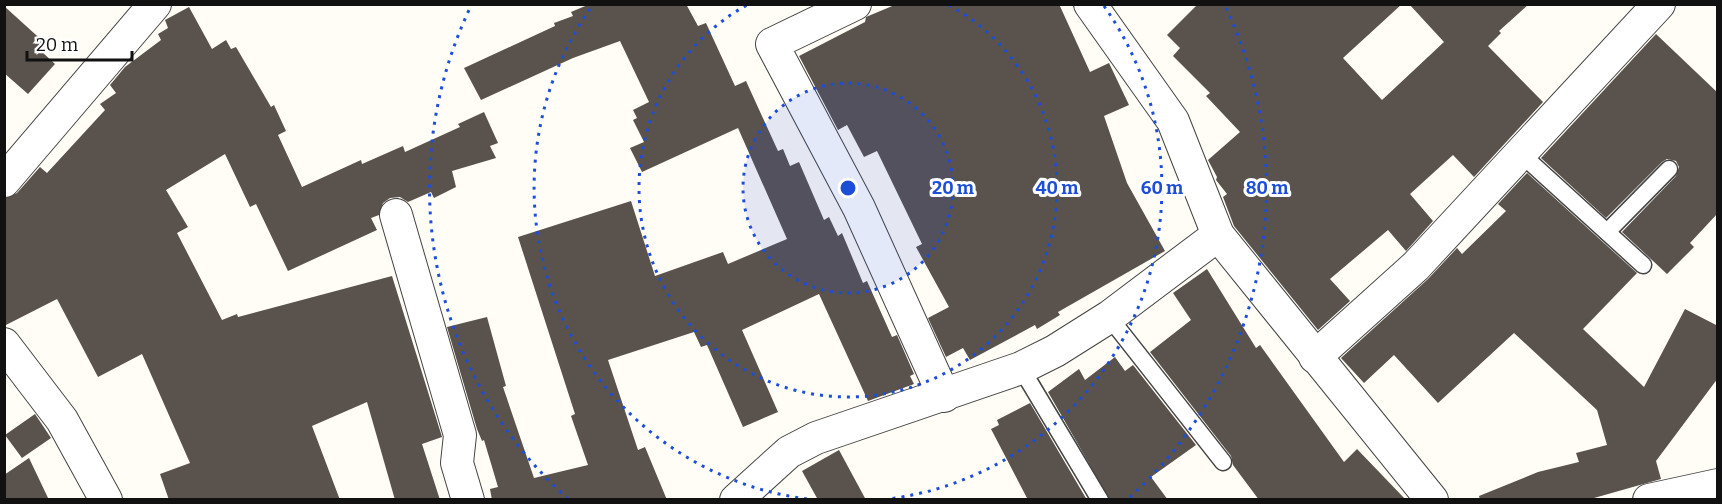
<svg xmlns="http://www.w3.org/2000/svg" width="1722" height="504" font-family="Bitter,serif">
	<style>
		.building { fill: #5a524d }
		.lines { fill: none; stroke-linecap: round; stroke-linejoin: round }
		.lane-casing { stroke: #444; stroke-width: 19 }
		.street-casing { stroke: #444; stroke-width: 34 }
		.lane { stroke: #fff; stroke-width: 16 }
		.street { stroke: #fff; stroke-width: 32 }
		.ring { fill: none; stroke: #1d4ed8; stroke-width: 3; stroke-dasharray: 3 6 }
		.centre { fill: #1d4ed8; stroke: #fff; stroke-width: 3 }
		.ring-label { font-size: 18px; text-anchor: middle; font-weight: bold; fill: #1d4ed8; stroke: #fff; stroke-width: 6; stroke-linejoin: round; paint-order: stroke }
	</style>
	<rect width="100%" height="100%" fill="#fffdf5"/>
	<g class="building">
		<path d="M 590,4 L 686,4 L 698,26 L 706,23 L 735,86 L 746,81 L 778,151 L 783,149 L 790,166 L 799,162 L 824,220 L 829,217 L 838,236 L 842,233 L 863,283 L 867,281 L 892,337 L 897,335 L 914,374 L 910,376 L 914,384 L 868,401 L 819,294 L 742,330 L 778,412 L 743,427 L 707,345 L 701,347 L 694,332 L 608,360 L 638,450 L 645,447 L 667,500 L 492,500 L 490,489 L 498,487 L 484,440 L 482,441 L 477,429 L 447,327 L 487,317 L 506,386 L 503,387 L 534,478 L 588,465 L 571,416 L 575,414 L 518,237 L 631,201 L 655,276 L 723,252 L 728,264 L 787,239 L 738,128 L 642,172 L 630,148 L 644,142 L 633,120 L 637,118 L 633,110 L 649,102 L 620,41 L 573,58 L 481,100 L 464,68 L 555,26 L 554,23 L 573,16 L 571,12 Z"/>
		<path d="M 897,4 L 1059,4 L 1090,72 L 1109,63 L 1129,105 L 1104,116 L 1127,183 L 1165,251 L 1058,312 L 1060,315 L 1037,329 L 1035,325 L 970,360 L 963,348 L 946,357 L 928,318 L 949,307 L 916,247 L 922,244 L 877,151 L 864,157 L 847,125 L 838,130 L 799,56 L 865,22 L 866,17 Z"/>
		<path d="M 1198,4 L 1402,4 L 1343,58 L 1382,100 L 1444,42 L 1409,4 L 1529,4 L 1499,31 L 1501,33 L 1488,46 L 1543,102 L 1474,177 L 1453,155 L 1410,194 L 1433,221 L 1406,251 L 1388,230 L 1330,279 L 1350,301 L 1318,330 L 1234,226 L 1223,197 L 1227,194 L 1216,180 L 1217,177 L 1208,160 L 1240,132 L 1206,96 L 1210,93 L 1173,56 L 1180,48 L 1167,35 Z"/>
		<path d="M 4,6 L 46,44 L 41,51 L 55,64 L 28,94 L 4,73 Z"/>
		<path d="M 189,7 L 212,49 L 226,40 L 231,49 L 236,47 L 271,107 L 274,105 L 286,131 L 278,135 L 302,187 L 361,160 L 362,164 L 403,146 L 405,152 L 460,127 L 458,124 L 484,112 L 498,143 L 490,146 L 496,158 L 452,171 L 456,187 L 434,198 L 431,192 L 408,202 L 400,197 L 390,198 L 383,203 L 379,215 L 371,218 L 377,230 L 288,271 L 256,204 L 250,207 L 225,154 L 166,190 L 188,227 L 177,233 L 222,320 L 237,314 L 238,317 L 392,276 L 442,437 L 422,444 L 440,500 L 395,500 L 367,402 L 312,426 L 340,500 L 169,500 L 160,474 L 190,463 L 142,354 L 98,377 L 57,299 L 4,326 L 4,198 L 17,193 L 40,167 L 47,173 L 105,110 L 100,104 L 116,93 L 110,85 L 125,67 L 161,40 L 158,34 L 168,28 L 165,20 Z"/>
		<path d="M 1656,34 L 1718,93 L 1718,213 L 1690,243 L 1694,247 L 1667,274 L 1622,232 L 1676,176 L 1679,167 L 1676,161 L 1667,159 L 1662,162 L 1606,218 L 1541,158 Z"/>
		<path d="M 1527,173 L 1637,273 L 1583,329 L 1644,387 L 1685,309 L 1718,326 L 1718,378 L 1656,461 L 1661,479 L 1587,500 L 1480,500 L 1479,496 L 1538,472 L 1579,462 L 1576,453 L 1607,445 L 1597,410 L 1514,333 L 1438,403 L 1394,355 L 1364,383 L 1341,358 L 1428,279 L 1457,248 L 1462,254 L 1506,211 L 1498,204 Z"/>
		<path d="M 1207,269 L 1256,348 L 1260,345 L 1344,462 L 1357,449 L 1406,500 L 1259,500 L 1233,465 L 1231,456 L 1150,352 L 1191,320 L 1173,293 Z"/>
		<path d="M 1115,357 L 1125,371 L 1133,365 L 1196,445 L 1151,477 L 1168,500 L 1110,500 L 1048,392 L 1079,369 L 1085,380 Z"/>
		<path d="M 1030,403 L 1087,500 L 1028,500 L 991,429 L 999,425 L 997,420 Z"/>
		<path d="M 35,414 L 51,438 L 22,458 L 5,435 Z"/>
		<path d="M 839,450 L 866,500 L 818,500 L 802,471 Z"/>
		<path d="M 29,458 L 49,500 L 4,500 L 4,475 Z"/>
	</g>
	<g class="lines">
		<defs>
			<g id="lane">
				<path d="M 1519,152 L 1643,265"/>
				<path d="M 1607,232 L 1669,169"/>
				<path d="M 1109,317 L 1223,462"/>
				<path d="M 1021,368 L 1100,500"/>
			</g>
			<g id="street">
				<path d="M 855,4 L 772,44 L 859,208 L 944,396"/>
				<path d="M 1090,4 L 1173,121 L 1218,235 L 1432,500"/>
				<path d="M 4,181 L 155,4"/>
				<path d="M 396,215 L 460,435 L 457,463 L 468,500"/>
				<path d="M 4,344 L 62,420 L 106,500"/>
				<path d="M 1315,357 L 1416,266 L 1659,4"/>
				<path d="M 736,500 L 789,452 L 816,438 L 1021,368 L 1055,351 L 1109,317 L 1218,235"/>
				<path d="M 1649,500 L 1718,485"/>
			</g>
		</defs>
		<use href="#lane" class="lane-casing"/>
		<use href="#street" class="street-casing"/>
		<use href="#lane" class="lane"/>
		<use href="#street" class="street"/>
	</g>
	<circle cx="848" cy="188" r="105" fill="#1d4ed8" fill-opacity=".12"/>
	<g class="ring">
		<circle cx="848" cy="188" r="105"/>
		<path d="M949 5A209 209 0 1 1 747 5"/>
		<path d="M807 499A314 314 0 0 1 592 6M1104 6A314 314 0 0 1 889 499"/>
		<path d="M568 499A419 419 0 0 1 470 8M1226 8A419 419 0 0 1 1128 499"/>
	</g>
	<circle cx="848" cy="188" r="9" class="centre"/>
	<g class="ring-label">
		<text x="953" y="194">20 m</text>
		<text x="1057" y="194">40 m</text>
		<text x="1162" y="194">60 m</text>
		<text x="1267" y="194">80 m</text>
	</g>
	<rect width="1722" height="504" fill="none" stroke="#111111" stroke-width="12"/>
	<path d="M27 51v9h105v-9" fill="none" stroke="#111111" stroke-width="3"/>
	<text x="36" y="51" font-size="18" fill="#111111" stroke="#ffffff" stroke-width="4.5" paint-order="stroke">20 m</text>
</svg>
